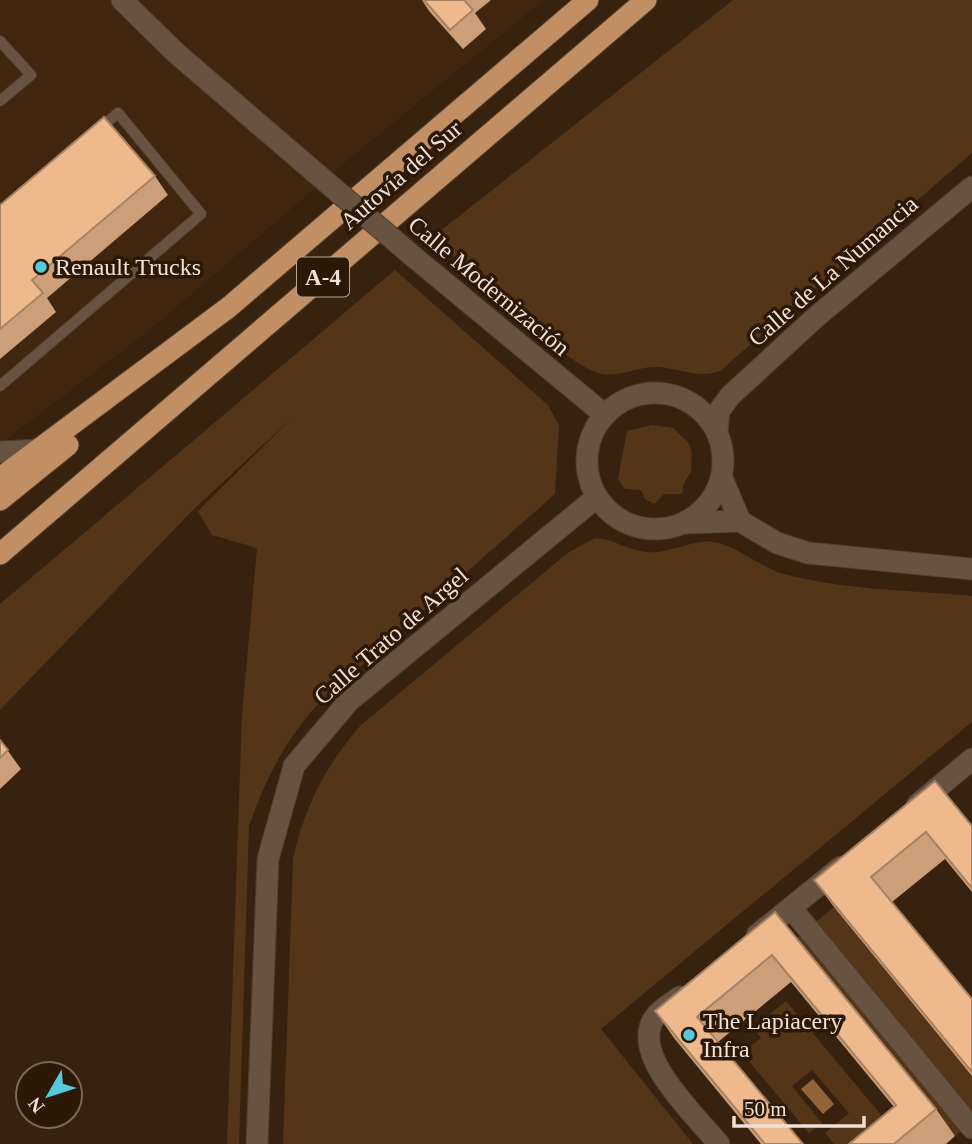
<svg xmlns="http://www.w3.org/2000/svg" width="972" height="1144" font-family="'Times New Roman',serif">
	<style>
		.built { fill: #40260e }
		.green { fill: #553517 }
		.water { fill: #946439 }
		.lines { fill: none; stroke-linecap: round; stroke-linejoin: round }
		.lane-casing { stroke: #503d2b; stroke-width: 12 }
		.street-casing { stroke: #503d2b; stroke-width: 23 }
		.highway-casing { stroke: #503d2b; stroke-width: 23 }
		.lane { stroke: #685342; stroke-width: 10 }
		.street { stroke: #685342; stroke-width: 21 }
		.highway { stroke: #c18f63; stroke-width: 21 }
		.street-bridge-casing { stroke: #503d2b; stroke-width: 23; stroke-linecap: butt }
		.street-bridge { stroke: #685342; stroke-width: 21 }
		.wall { fill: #cd9f78 }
		.building { fill: #eeb98c; stroke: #a78262; stroke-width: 2 }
		.poi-dot { fill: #55cadf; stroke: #2c1806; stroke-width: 2.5 }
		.labels { text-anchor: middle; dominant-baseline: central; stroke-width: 7; stroke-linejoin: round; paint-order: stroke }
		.shield { fill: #2c1806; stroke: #b4a598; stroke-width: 2 }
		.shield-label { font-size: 23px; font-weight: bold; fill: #efe1d6 }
		.street-label { font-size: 24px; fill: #efe1d6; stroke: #2c1806 }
		.poi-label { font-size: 24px; fill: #efe1d6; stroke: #2c1806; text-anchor: start }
	</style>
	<rect width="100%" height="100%" fill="#36220f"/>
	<path class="built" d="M 0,0 L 544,0 L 361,149 L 145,334 L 0,444 Z"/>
	<g class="green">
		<path d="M 733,0 L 972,0 L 972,153 L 720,371 C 698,379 679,368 657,367 C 638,366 621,377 603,374 C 571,371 459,264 434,236 Z"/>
		<path d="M 395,270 L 548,405 L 559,425 L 555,494 L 319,703 C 285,740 266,778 249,826 L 239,1144 L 227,1144 L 242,715 L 257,548 L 212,535 L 198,511 L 295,415 L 192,511 L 0,710 L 0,604 Z"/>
		<path d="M 652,425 L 673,428 L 688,442 L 692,452 L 691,472 L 684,483 L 682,494 L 664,494 L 654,504 L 645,499 L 641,490 L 625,489 L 618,479 L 627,431 Z"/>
		<path d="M 595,538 C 613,539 628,550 646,552 C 669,555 691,539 714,542 C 735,545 759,566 781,573 C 840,590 911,590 972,596 L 972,722 L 601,1029 L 693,1144 L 283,1144 L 293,859 C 305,806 325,766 361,725 L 569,552 Z"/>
		<path d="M 834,907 L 972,1076 L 972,1123 L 955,1136 L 794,940 Z"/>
		<path d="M 786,1001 L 887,1122 L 860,1144 L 834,1144 L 825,1133 L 849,1113 L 812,1070 L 792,1086 L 822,1123 L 809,1133 L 742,1053 L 761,1038 L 753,1028 Z"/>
	</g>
	<path class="water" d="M 813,1079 L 834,1104 L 823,1114 L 801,1089 Z"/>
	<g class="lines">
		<defs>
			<g id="lane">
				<path d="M 0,41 L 31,75 L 0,101"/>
				<path d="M 0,386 L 201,214 L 118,113 L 99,129"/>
			</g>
			<g id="street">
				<path d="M 122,0 L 176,53 L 318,175"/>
				<path d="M 415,258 L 605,415"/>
				<circle cx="655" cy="461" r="68"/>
				<path d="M 717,431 L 719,411 L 730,396 L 816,317 L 972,187"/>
				<path d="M 0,452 L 41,450"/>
				<path d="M 722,478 L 740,521"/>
				<path d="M 686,523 L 740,521 L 777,543 L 808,553 L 972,569"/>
				<path d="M 917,805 L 972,759"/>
				<path d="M 791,908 L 972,1128"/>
				<path d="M 757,935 L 841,867"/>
				<path d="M 680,997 C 672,1003 656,1012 652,1022 C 634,1059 696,1116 719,1144"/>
				<path d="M 257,1144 L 268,859 L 294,766 L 349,701 L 597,497"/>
			</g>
			<g id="highway">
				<path d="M 0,478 L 229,307 L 588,0"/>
				<path d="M 0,500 L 68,445"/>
				<path d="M 0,554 L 646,0"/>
			</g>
		</defs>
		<use href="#lane" class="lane-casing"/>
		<use href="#street" class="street-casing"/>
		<use href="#highway" class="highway-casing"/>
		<use href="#lane" class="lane"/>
		<use href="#street" class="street"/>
		<use href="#highway" class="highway"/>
		<defs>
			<path id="street-bridge" d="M 318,175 L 415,258"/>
		</defs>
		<use href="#street-bridge" class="street-bridge-casing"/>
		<use href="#street-bridge" class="street-bridge"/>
	</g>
	<g class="wall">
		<path d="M 422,0 L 491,0 L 475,13 L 486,29 L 463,49 L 429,11 Z"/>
		<path d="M 155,176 L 168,195 L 47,298 L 56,312 L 0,359 L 0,205 Z"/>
		<path d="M 0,740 L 21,769 L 0,789 Z"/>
		<path d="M 935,781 L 972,826 L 972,892 L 945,859 L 892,902 L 972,999 L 972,1076 L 834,907 L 814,880 Z"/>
		<path d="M 775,912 L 936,1109 L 955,1136 L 946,1144 L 849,1144 L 894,1107 L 791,982 L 718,1042 L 803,1144 L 761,1144 L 674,1038 L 655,1011 Z"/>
	</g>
	<g class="building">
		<path d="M 424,0 L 464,0 L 473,10 L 450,30 Z"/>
		<path d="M 104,117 L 155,176 L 32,280 L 43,293 L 0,329 L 0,205 Z"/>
		<path d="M 0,740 L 8,750 L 0,758 Z"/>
		<path d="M 935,781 L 972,826 L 972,888 L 926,832 L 871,877 L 972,999 L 972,1072 L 814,880 Z"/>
		<path d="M 775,912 L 936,1109 L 894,1144 L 849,1144 L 896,1105 L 772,955 L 697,1017 L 803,1144 L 765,1144 L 655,1011 Z"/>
	</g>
	<g class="poi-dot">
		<circle cx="41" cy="267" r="7"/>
		<circle cx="689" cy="1035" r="7"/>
	</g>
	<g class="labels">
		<rect class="shield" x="297" y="257.5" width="52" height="39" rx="5"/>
		<g class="shield-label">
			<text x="323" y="277">A-4</text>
		</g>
		<g class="street-label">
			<text transform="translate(401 175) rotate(-41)">Autovía del Sur</text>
			<text transform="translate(833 271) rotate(-41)">Calle de La Numancia</text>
			<text transform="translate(489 286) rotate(40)">Calle Modernización</text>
			<text transform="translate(391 636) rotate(-41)">Calle Trato de Argel</text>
		</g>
		<g class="poi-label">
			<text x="55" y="267">Renault Trucks</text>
			<text x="703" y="1021">The Lapiacery<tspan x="703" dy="28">Infra</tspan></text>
		</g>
	</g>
	<g transform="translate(49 1095) rotate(231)"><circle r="33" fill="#2c1806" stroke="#7a6859" stroke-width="2"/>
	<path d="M0-5L12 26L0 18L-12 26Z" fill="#55cadf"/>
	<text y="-10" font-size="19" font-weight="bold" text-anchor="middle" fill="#efe1d6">N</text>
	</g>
	<path d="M734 1116v10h130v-10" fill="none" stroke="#efe1d6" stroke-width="3.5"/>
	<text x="744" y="1116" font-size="21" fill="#efe1d6" stroke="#2c1806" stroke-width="5" paint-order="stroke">50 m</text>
</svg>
